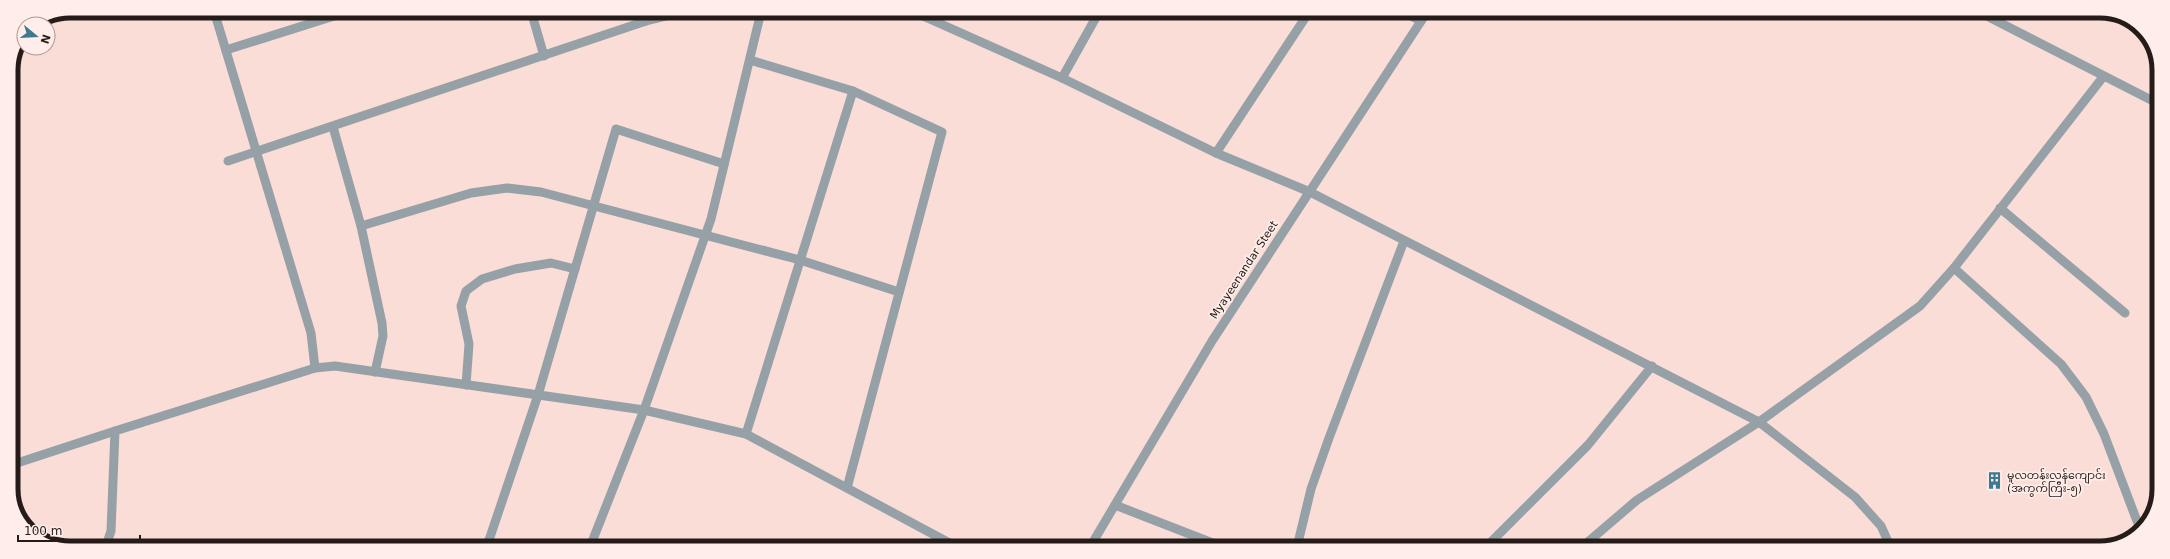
<svg xmlns="http://www.w3.org/2000/svg" width="2170" height="559" font-family="'DejaVu Sans','Noto Sans Myanmar',sans-serif">
	<style>
		.lines { fill: none; stroke-linecap: round; stroke-linejoin: round }
		.street { stroke: #95a1a6; stroke-width: 9 }
		.labels { text-anchor: middle; dominant-baseline: central; stroke-width: 3.5; stroke-linejoin: round; paint-order: stroke }
		.street-label { font-size: 11px; fill: #251b19; stroke: #ffede9 }
		.poi-label { font-size: 11px; fill: #251b19; stroke: #ffede9; text-anchor: start }
		.rim { fill: none; stroke: #251b19; stroke-width: 5 }
	</style>
	<rect width="100%" height="100%" fill="#faddd7"/>
	<g class="lines">
		<g class="street">
			<path d="M 214,11 L 311,333 L 315,368"/>
			<path d="M 531,11 L 544,56"/>
			<path d="M 643,12 L 646,21"/>
			<path d="M 914,12 L 1062,78 L 1216,153 L 1310,192 L 1759,422 L 1855,497 L 1881,526 L 1891,548"/>
			<path d="M 1403,12 L 1421,21"/>
			<path d="M 1981,13 L 2159,104"/>
			<path d="M 226,50 L 350,11"/>
			<path d="M 750,60 L 853,91 L 942,132 L 847,488"/>
			<path d="M 1062,78 L 1099,12"/>
			<path d="M 333,127 L 361,226 L 382,323 L 383,336 L 375,372"/>
			<path d="M 1216,153 L 1309,12"/>
			<path d="M 228,161 L 646,21 L 683,12"/>
			<path d="M 2000,208 L 2125,313"/>
			<path d="M 361,226 L 471,193 L 507,188 L 541,192 L 800,260 L 899,292"/>
			<path d="M 1954,268 L 2061,364 L 2086,397 L 2104,434 L 2140,529"/>
			<path d="M 466,385 L 469,344 L 461,306 L 466,291 L 482,279 L 515,269 L 551,263 L 575,269"/>
			<path d="M 746,434 L 853,91"/>
			<path d="M 11,465 L 115,431"/>
			<path d="M 1115,505 L 1223,547"/>
			<path d="M 106,546 L 111,531 L 115,431 L 315,368 L 335,366 L 644,410 L 746,434 L 957,547"/>
			<path d="M 487,546 L 538,395 L 616,129 L 724,164"/>
			<path d="M 590,547 L 644,410 L 711,219 L 761,12"/>
			<path d="M 1090,547 L 1212,341 L 1427,12"/>
			<path d="M 1297,547 L 1311,489 L 1329,438 L 1404,241"/>
			<path d="M 1486,547 L 1588,445 L 1652,366"/>
			<path d="M 1582,547 L 1637,500 L 1759,422 L 1920,306 L 1954,268 L 2103,77"/>
		</g>
	</g>
	<defs>
		<symbol id="building-bare" viewBox="-9 -9 18 18"><path d="M-4-6H4V6H1V3H-1V6H-4ZM-2.5-4.3h1.7v1.8h-1.7ZM.8-4.3h1.7v1.8H.8ZM-2.5-1h1.7V.8h-1.7ZM.8-1h1.7V.8H.8Z" fill="#3e7891" stroke="#ffede9" stroke-width="2.5" paint-order="stroke"/></symbol>
	</defs>
	<g fill-rule="evenodd">
		<use href="#building-bare" x="1982" y="468" width="25" height="25"/>
	</g>
	<g class="labels">
		<g class="street-label">
			<text transform="translate(1244 270) rotate(-57)">Myayeenandar Steet</text>
		</g>
		<g class="poi-label">
			<text x="2007" y="475">မူလတန်းလွန်ကျောင်း<tspan x="2007" dy="13">(အကွက်ကြီး-၅)</tspan></text>
		</g>
	</g>
	<path d="M0 0H2170V559H0ZM70 18H2100A52 52 0 0 1 2152 70V489A52 52 0 0 1 2100 541H70A52 52 0 0 1 18 489V70A52 52 0 0 1 70 18Z" fill="#ffede9" fill-rule="evenodd"/>
	<path class="rim" d="M70 18H2100A52 52 0 0 1 2152 70V489A52 52 0 0 1 2100 541H70A52 52 0 0 1 18 489V70A52 52 0 0 1 70 18Z"/>
	<g transform="translate(36 36) rotate(108)"><circle r="19" fill="#ffede9" stroke="#a89996"/>
	<path d="M0-3L7 15L0 10L-7 15Z" fill="#3e7891"/>
	<text y="-6" font-size="11" font-weight="bold" text-anchor="middle" fill="#251b19">N</text>
	</g>
	<path d="M18 535v6h122v-6" fill="none" stroke="#251b19" stroke-width="2"/>
	<text x="24" y="535" font-size="12" fill="#251b19" stroke="#ffede9" stroke-width="3" paint-order="stroke">100 m</text>
</svg>
